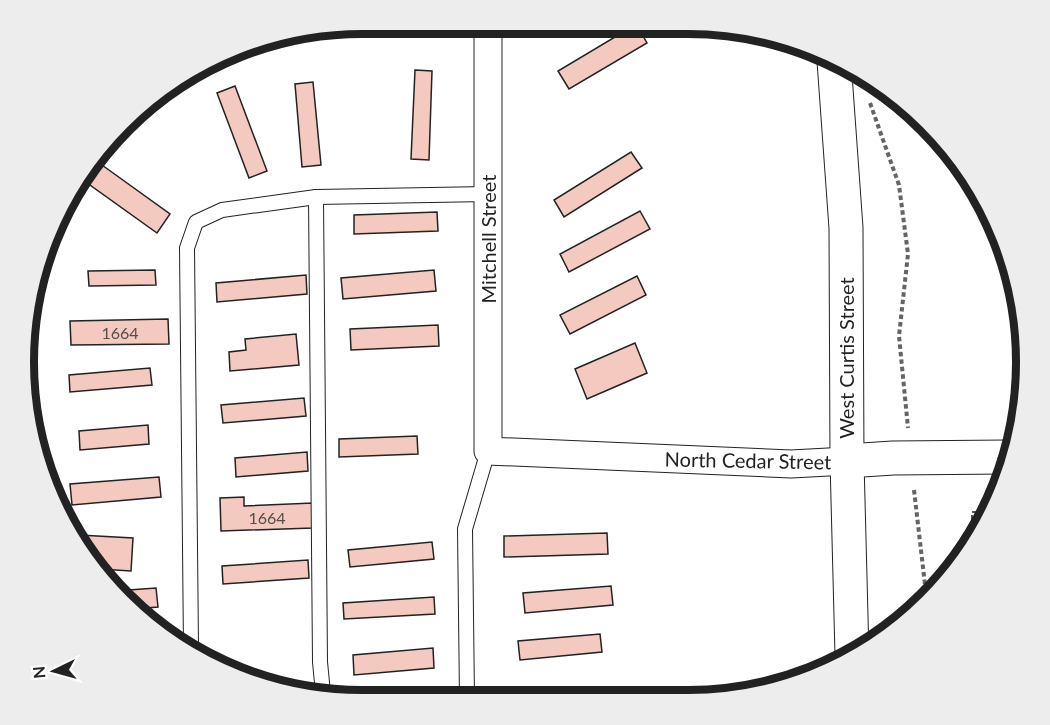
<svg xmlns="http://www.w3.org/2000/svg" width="1050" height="725" font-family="Lato,sans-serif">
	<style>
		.building { fill: #f3c9c0; stroke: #222; stroke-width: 1.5 }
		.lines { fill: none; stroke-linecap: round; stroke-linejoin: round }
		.lane-casing { stroke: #222; stroke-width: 16 }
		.street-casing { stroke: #222; stroke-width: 29 }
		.secondary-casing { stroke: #222; stroke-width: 35 }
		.primary-casing { stroke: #222; stroke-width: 35 }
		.path { stroke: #646464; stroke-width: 4; stroke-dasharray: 4.5 3; stroke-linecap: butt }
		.lane { stroke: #fff; stroke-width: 14 }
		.street { stroke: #fff; stroke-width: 27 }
		.secondary { stroke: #fff; stroke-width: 33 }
		.primary { stroke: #fff; stroke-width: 33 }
		.fence { stroke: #222; stroke-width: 1.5; stroke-dasharray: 8 3; stroke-linecap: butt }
		.labels { text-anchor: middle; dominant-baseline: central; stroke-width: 4.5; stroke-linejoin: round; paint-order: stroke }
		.number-label { font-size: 16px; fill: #564c4a }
		.street-label { font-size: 20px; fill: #222; stroke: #fff }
		.rim { fill: none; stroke: #222; stroke-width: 8 }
	</style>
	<rect width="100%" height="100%" fill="#fff"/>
	<g class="building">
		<path d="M 630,28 L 639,29 L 647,43 L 569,89 L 558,71 Z"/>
		<path d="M 415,70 L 432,71 L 429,160 L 411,159 Z"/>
		<path d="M 313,82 L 321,165 L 302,167 L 295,84 Z"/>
		<path d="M 235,86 L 267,171 L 249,178 L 217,93 Z"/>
		<path d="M 631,152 L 642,168 L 564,217 L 554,200 Z"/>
		<path d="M 95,160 L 170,214 L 157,233 L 83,180 Z"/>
		<path d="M 640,211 L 650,229 L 569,272 L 560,254 Z"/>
		<path d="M 437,212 L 438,231 L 354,234 L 354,215 Z"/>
		<path d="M 155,270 L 156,285 L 89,286 L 88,271 Z"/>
		<path d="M 434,270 L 436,291 L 343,299 L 341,278 Z"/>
		<path d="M 306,275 L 307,294 L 217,302 L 216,283 Z"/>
		<path d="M 637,276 L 646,295 L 570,334 L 560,315 Z"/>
		<path d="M 168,319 L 169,344 L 71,345 L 70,321 Z"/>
		<path d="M 438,325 L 439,346 L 351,350 L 350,329 Z"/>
		<path d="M 296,334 L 299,365 L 230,371 L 229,352 L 246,350 L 245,339 Z"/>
		<path d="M 635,343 L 647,373 L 587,399 L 575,369 Z"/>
		<path d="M 150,368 L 152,385 L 70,392 L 69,375 Z"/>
		<path d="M 304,398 L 306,416 L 223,423 L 221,405 Z"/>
		<path d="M 148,425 L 149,444 L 80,450 L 79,431 Z"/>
		<path d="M 417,436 L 418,454 L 339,457 L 339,439 Z"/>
		<path d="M 307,452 L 308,471 L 236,477 L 235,458 Z"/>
		<path d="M 159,477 L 161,497 L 72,505 L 70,484 Z"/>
		<path d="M 244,497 L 244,506 L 313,503 L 313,528 L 221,531 L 220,498 Z"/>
		<path d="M 607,533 L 608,554 L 504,557 L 504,536 Z"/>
		<path d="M 79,535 L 133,538 L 131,571 L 99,569 L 79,540 Z"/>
		<path d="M 432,542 L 434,559 L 350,567 L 348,550 Z"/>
		<path d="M 308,560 L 309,578 L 223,584 L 222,566 Z"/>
		<path d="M 611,586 L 613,605 L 525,613 L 523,593 Z"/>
		<path d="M 156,588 L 158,607 L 134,609 L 123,602 L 115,591 Z"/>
		<path d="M 434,597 L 435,614 L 344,619 L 343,603 Z"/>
		<path d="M 600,634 L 602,652 L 520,660 L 518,641 Z"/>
		<path d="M 433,648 L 434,668 L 354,675 L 353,655 Z"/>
		<path d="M 618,690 L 619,697 L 526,698 Z"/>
	</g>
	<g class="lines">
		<defs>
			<g id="lane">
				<path d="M 316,197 L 320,662 L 323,693"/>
				<path d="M 191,647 L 187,248 L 196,222 L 222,210 L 316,197 L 488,194"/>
				<path d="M 467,699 L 465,529 L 488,451"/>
			</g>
			<path id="street" d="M 488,26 L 488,451 L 791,464 L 847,461"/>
			<path id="secondary" d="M 847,461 L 893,458 L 1007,457"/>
			<path id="primary" d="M 834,61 L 846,228 L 847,461 L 852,655"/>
		</defs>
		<use href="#lane" class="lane-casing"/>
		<use href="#street" class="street-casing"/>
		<use href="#secondary" class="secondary-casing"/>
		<use href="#primary" class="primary-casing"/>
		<g class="path">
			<path d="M 870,103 L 899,185 L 908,254 L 899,336 L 908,428"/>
			<path d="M 914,490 L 927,602"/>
		</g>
		<use href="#lane" class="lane"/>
		<use href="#street" class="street"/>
		<use href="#secondary" class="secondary"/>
		<use href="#primary" class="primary"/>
		<path class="fence" d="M 972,534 L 972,512 L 987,512"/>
	</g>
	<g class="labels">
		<g class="number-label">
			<text x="120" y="332">1664</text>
			<text x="267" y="517">1664</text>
		</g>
		<g class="street-label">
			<text transform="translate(488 239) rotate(-90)">Mitchell Street</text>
			<text transform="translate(846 358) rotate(-90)">West Curtis Street</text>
			<text transform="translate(748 460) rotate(1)">North Cedar Street</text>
		</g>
	</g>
	<path d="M0 0H1050V725H0ZM362 34H688A328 328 0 0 1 1016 362V362A328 328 0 0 1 688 690H362A328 328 0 0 1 34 362V362A328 328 0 0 1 362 34Z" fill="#ededed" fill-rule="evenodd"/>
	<path class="rim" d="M362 34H688A328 328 0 0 1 1016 362V362A328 328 0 0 1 688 690H362A328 328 0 0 1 34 362V362A328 328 0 0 1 362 34Z"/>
	<g transform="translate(54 671) rotate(265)" stroke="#ffffff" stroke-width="4.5" paint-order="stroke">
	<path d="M0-4.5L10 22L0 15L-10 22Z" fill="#222222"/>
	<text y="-9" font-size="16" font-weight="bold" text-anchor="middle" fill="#222222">N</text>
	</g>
</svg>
